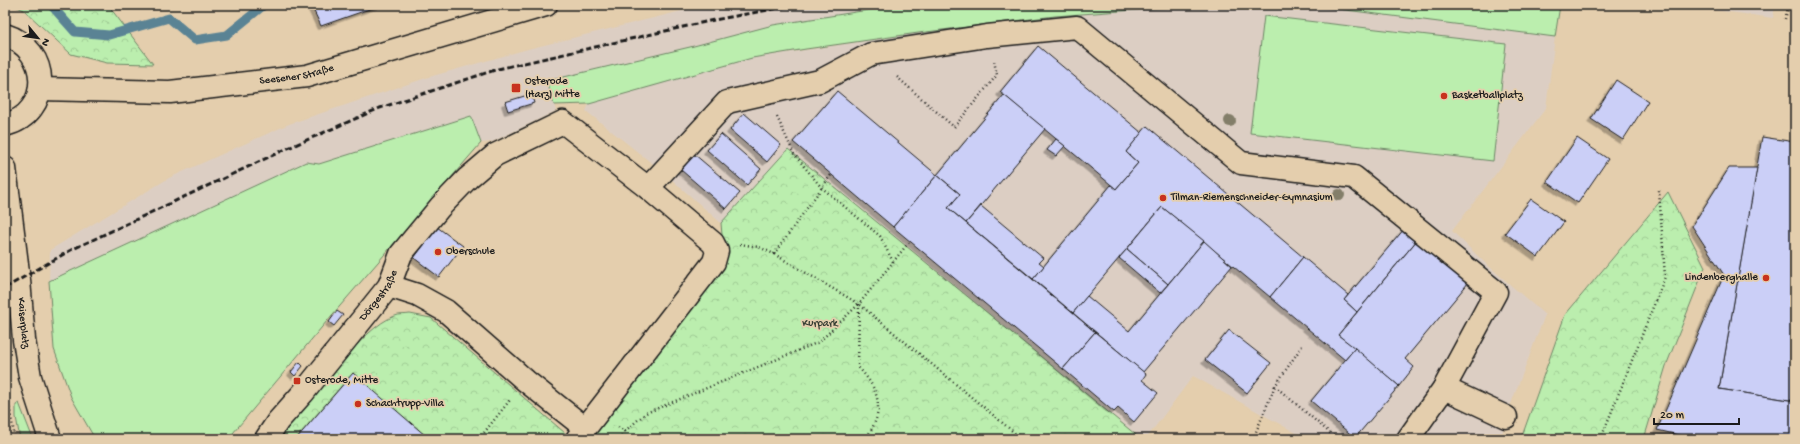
<svg xmlns="http://www.w3.org/2000/svg" width="1800" height="444" font-family="'Gochi Hand',sans-serif">
	<style>
		.built { fill: #dccec3 }
		.green { fill: #bbeeae; stroke: #6c8565 }
		.forest { fill: url(#forest-crowns); stroke: #6c8565 }
		.lines { fill: none; stroke-linecap: round; stroke-linejoin: round }
		.stream { stroke: #5a8394; stroke-width: 9 }
		.building { fill: #cbcff7; stroke: #1c1c1c; filter: url(#shadow) }
		.minor-casing { stroke: #1c1c1c; stroke-width: 25 }
		.major-casing { stroke: #1c1c1c; stroke-width: 25 }
		.path { stroke: #1c1c1c; stroke-width: 2.5; stroke-dasharray: 1 3; stroke-linecap: butt }
		.minor { stroke: #e4cead; stroke-width: 22 }
		.major { stroke: #e4cead; stroke-width: 22 }
		.rail { stroke: #1c1c1c; stroke-width: 3; stroke-dasharray: 6 3; stroke-linecap: butt }
		.tree { fill: #837e69 }
		.poi-dot { fill: #c8321e; stroke: #e4cead; stroke-width: 1.5 }
		.labels { text-anchor: middle; dominant-baseline: central; stroke-width: 3.5; stroke-linejoin: round; paint-order: stroke }
		.street-label { font-size: 11px; fill: #1c1c1c; stroke: #e4cead }
		.poi-label { font-size: 11px; fill: #1c1c1c; stroke: #e4cead; text-anchor: start }
		.park-label { font-size: 11px; fill: #343c32; stroke: #e4cead }
	</style>
	<defs>
		<pattern id="forest-crowns" width="20" height="18" patternUnits="userSpaceOnUse"><rect width="20" height="18" fill="#bbeeae"/><path d="M2 6a3 3 0 1 1 6 0M12 15a3 3 0 1 1 6 0" fill="none" stroke="#a0cc95"/></pattern>
		<filter id="shadow"><feDropShadow dx="-3.5" dy="3.5" stdDeviation="0" flood-color="#0004"/></filter>
	</defs>
	<rect width="100%" height="100%" fill="#e4cead"/>
	<filter id="ink" filterUnits="userSpaceOnUse"><feTurbulence type="fractalNoise" baseFrequency=".025" numOctaves="2"/><feDisplacementMap in="SourceGraphic" scale="8" xChannelSelector="R" yChannelSelector="G"/><feConvolveMatrix kernelMatrix="1 2 1 2 8 2 1 2 1" color-interpolation-filters="sRGB"/></filter>
	<g filter="url(#ink)">
		<g class="built">
			<path d="M 706,5 L 900,5 L 773,25 L 690,47 L 547,81 L 556,111 L 492,142 L 481,143 L 471,116 L 319,164 L 306,162 L 49,281 L 50,250 L 169,178 L 289,124 L 429,77 L 528,49 Z"/>
			<path d="M 1200,5 L 1307,5 L 1555,37 L 1546,108 L 1452,231 L 1484,262 L 1545,315 L 1506,417 L 1501,439 L 1307,439 L 1193,376 L 1146,439 L 1141,439 L 788,149 L 721,223 L 663,172 L 586,111 L 589,104 L 752,58 L 918,33 L 1055,16 Z"/>
			<path d="M 1679,5 L 1775,5 L 1773,18 Z"/>
		</g>
		<g class="green">
			<path d="M 900,5 L 1200,5 L 1055,16 L 918,33 L 806,49 L 752,58 L 589,104 L 554,105 L 547,81 L 690,47 L 773,25 Z"/>
			<path d="M 1307,5 L 1560,5 L 1555,37 Z"/>
			<path d="M 1264,16 L 1506,44 L 1493,161 L 1250,133 Z"/>
			<path d="M 471,116 L 481,143 L 327,321 L 228,439 L 95,439 L 71,397 L 54,349 L 49,281 L 306,162 L 319,164 Z"/>
			<path d="M 19,403 L 33,439 L 20,439 L 16,417 L 16,405 Z"/>
		</g>
		<g class="forest">
			<path d="M 13,5 L 108,5 L 153,64 L 107,63 L 71,54 L 24,10 Z"/>
			<path d="M 788,149 L 794,154 L 1141,439 L 592,439 L 627,387 L 719,268 L 728,254 L 727,243 L 722,235 L 721,223 Z"/>
			<path d="M 1668,192 L 1705,267 L 1666,366 L 1644,439 L 1521,439 L 1565,315 Z"/>
			<path d="M 410,314 L 431,318 L 572,439 L 279,439 C 303,410 362,326 395,316 C 399,314 405,315 410,314 Z"/>
		</g>
		<g class="lines">
			<path class="stream" d="M 51,5 L 75,32 L 109,35 L 169,18 L 195,40 L 227,35 L 264,5"/>
		</g>
		<g class="building">
			<path d="M 311,5 L 381,5 L 321,26 Z"/>
			<path d="M 1038,46 L 1142,133 L 1126,152 L 1138,163 L 1116,189 L 1000,92 Z"/>
			<path d="M 1616,80 L 1648,101 L 1623,140 L 1591,119 Z"/>
			<path d="M 837,91 L 937,175 L 893,227 L 793,142 Z"/>
			<path d="M 531,94 L 534,103 L 508,111 L 505,102 Z"/>
			<path d="M 1004,95 L 1045,129 L 966,223 L 948,208 L 960,194 L 937,175 Z"/>
			<path d="M 744,113 L 781,145 L 767,162 L 730,130 Z"/>
			<path d="M 1147,126 L 1303,257 L 1270,297 L 1162,207 L 1073,313 L 1033,279 L 1111,185 L 1116,189 L 1138,163 L 1126,152 Z"/>
			<path d="M 721,134 L 761,169 L 747,185 L 707,150 Z"/>
			<path d="M 1762,137 L 1795,142 L 1795,401 L 1719,389 Z"/>
			<path d="M 1577,138 L 1608,159 L 1578,203 L 1547,182 Z"/>
			<path d="M 1056,139 L 1065,146 L 1056,156 L 1047,150 Z"/>
			<path d="M 694,154 L 740,193 L 726,209 L 681,170 Z"/>
			<path d="M 1729,168 L 1757,168 L 1719,389 L 1795,401 L 1795,439 L 1696,439 L 1657,430 L 1724,275 L 1692,226 Z"/>
			<path d="M 937,175 L 960,194 L 948,208 L 1095,332 L 1063,369 L 893,227 Z"/>
			<path d="M 1531,199 L 1564,222 L 1538,257 L 1505,233 Z"/>
			<path d="M 981,206 L 1043,258 L 1039,262 L 1044,266 L 1033,279 L 966,223 Z"/>
			<path d="M 1162,207 L 1204,241 L 1168,284 L 1127,249 Z"/>
			<path d="M 437,227 L 463,246 L 439,277 L 414,258 Z"/>
			<path d="M 1405,228 L 1418,239 L 1357,312 L 1344,300 Z"/>
			<path d="M 1418,239 L 1469,282 L 1405,359 L 1414,367 L 1399,386 L 1338,335 Z"/>
			<path d="M 1204,241 L 1232,266 L 1143,372 L 1073,313 L 1087,296 L 1129,331 Z"/>
			<path d="M 1127,249 L 1168,284 L 1160,293 L 1119,258 Z"/>
			<path d="M 1303,257 L 1348,295 L 1344,300 L 1357,312 L 1338,335 L 1355,348 L 1345,360 L 1270,297 Z"/>
			<path d="M 337,311 L 343,315 L 334,326 L 329,322 Z"/>
			<path d="M 1229,330 L 1271,363 L 1247,393 L 1205,360 Z"/>
			<path d="M 1095,332 L 1146,374 L 1142,380 L 1158,393 L 1134,422 L 1118,408 L 1114,412 L 1063,369 Z"/>
			<path d="M 1355,348 L 1399,386 L 1355,438 L 1311,401 Z"/>
			<path d="M 299,362 L 303,366 L 295,376 L 291,372 Z"/>
			<path d="M 353,373 L 426,436 L 423,439 L 296,439 Z"/>
		</g>
		<g class="lines">
			<defs>
				<g id="minor">
					<path id="s1" d="M 40,89 L 170,92 L 307,76 L 546,5"/>
					<path id="s2" d="M 5,168 L 19,280 L 24,340 L 30,377 L 50,439"/>
					<path d="M 648,188 L 727,102 L 820,81 L 871,54 L 987,36 L 1077,27 L 1241,163 L 1354,177 L 1496,292 L 1444,388 L 1408,439"/>
					<path d="M 389,286 L 417,295 L 446,311 L 526,381 L 585,428"/>
					<path d="M 1444,388 L 1506,417"/>
					<path id="s3" d="M 266,439 L 278,421 L 303,393 L 389,286 L 401,254 L 440,207 L 468,178 L 495,155 L 563,122 L 648,188 L 713,243 L 717,251 L 714,262 L 577,439"/>
				</g>
				<path id="major" d="M 5,35 C 51,49 53,113 5,125"/>
			</defs>
			<use href="#minor" class="minor-casing"/>
			<use href="#major" class="major-casing"/>
			<g class="path">
				<path d="M 1785,19 L 1789,5"/>
				<path d="M 897,77 L 954,127 L 997,75 L 994,61"/>
				<path d="M 777,117 L 794,154 L 821,187 L 880,236 L 893,262"/>
				<path d="M 740,244 L 759,247 L 774,254 L 859,304 L 1022,439"/>
				<path d="M 774,254 L 831,175"/>
				<path d="M 859,304 L 858,367 C 880,390 886,412 865,439"/>
				<path d="M 1302,346 L 1275,386 L 1337,439"/>
				<path d="M 8,400 L 15,439"/>
				<path d="M 618,427 L 625,431 L 646,413 L 819,342 L 859,304 L 910,241"/>
				<path d="M 479,439 L 510,400"/>
				<path d="M 619,439 L 625,431"/>
				<path d="M 1253,439 L 1275,386"/>
				<path d="M 1602,439 L 1602,436 L 1665,277 L 1659,190"/>
			</g>
			<use href="#minor" class="minor"/>
			<use href="#major" class="major"/>
			<path class="rail" d="M 5,288 L 71,250 L 286,149 L 380,108 L 498,69 L 714,20 L 795,5"/>
		</g>
		<g class="tree">
			<circle cx="1230" cy="121" r="6"/>
			<circle cx="1339" cy="195" r="6"/>
		</g>
	</g>
	<g class="poi-dot">
		<rect x="511" y="83" width="10" height="10" rx="2"/>
		<circle cx="1444" cy="96" r="4"/>
		<circle cx="1163" cy="198" r="4"/>
		<circle cx="438" cy="252" r="4"/>
		<circle cx="1766" cy="278" r="4"/>
		<rect x="293" y="377" width="8" height="8" rx="2"/>
		<circle cx="358" cy="404" r="4"/>
	</g>
	<g class="labels">
		<g class="street-label">
			<text stroke="none"><textPath href="#s1" startOffset="258">Seesener Straße</textPath></text>
			<text stroke="none"><textPath href="#s3" startOffset="183">Dörgestraße</textPath></text>
			<text stroke="none"><textPath href="#s2" startOffset="156">Kaiserplatz</textPath></text>
		</g>
		<g class="poi-label">
			<text x="525" y="82">Osterode<tspan x="525" dy="13">(Harz) Mitte</tspan></text>
			<text x="1452" y="96">Basketballplatz</text>
			<text x="1171" y="198">Tilman-Riemenschneider-Gymnasium</text>
			<text x="446" y="252">Oberschule</text>
			<text x="1758" y="278" text-anchor="end">Lindenberghalle</text>
			<text x="305" y="381">Osterode, Mitte</text>
			<text x="366" y="404">Schachtrupp-Villa</text>
		</g>
		<g class="park-label">
			<text x="820" y="324">Kurpark</text>
		</g>
	</g>
	<rect width="1800" height="444" fill="none" stroke="#e4cead" stroke-width="20"/>
	<rect x="10" y="10" width="1780" height="424" fill="none" stroke="#1c1c1c" stroke-width="1.5" filter="url(#ink)"/>
	<g transform="translate(38 38) rotate(119)" stroke="#e4cead" stroke-width="3" paint-order="stroke">
	<path d="M0-3L7 15L0 10L-7 15Z" fill="#1c1c1c"/>
	<text y="-6" font-size="11" font-weight="bold" text-anchor="middle" fill="#1c1c1c">N</text>
	</g>
	<path d="M1654 418v6h85v-6" fill="none" stroke="#1c1c1c" stroke-width="2"/>
	<text x="1660" y="418" font-size="12" fill="#1c1c1c" stroke="#e4cead" stroke-width="3" paint-order="stroke">20 m</text>
</svg>
